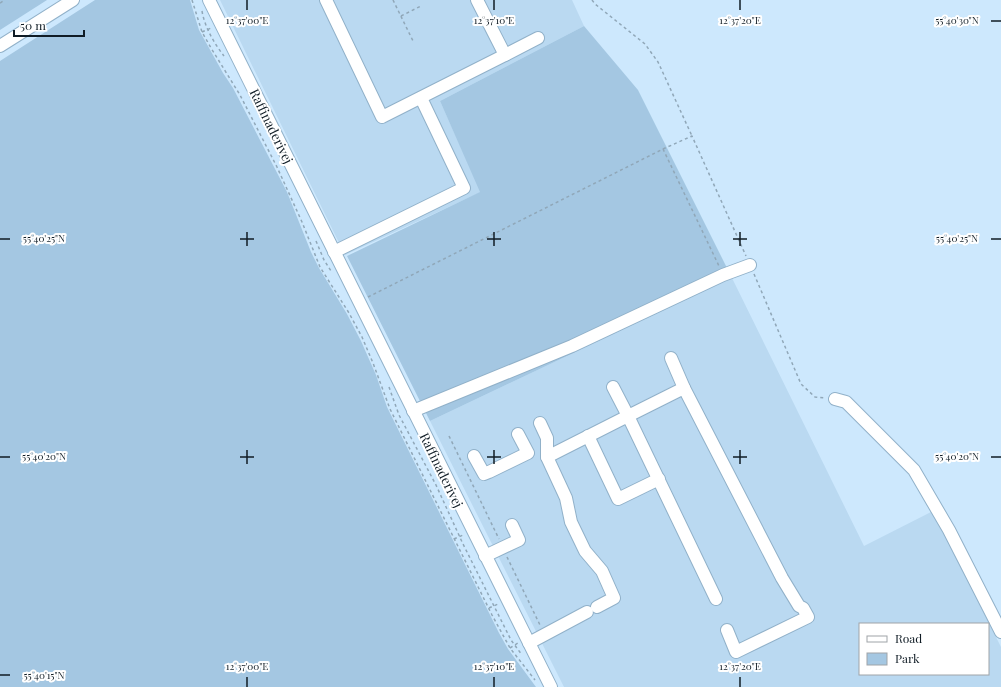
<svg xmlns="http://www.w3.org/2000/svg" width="1001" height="687" font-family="'Playfair Display',serif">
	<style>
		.built { fill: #bad9f1; fill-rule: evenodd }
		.green { fill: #a4c7e2 }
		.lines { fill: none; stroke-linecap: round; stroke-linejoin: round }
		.minor-casing { stroke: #91b1c9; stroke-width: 14 }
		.path { stroke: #90a7b8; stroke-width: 1.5; stroke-dasharray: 3 3; stroke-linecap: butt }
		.minor { stroke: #fff; stroke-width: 12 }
		.ticks { fill: none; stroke: #101c25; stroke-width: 1.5 }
		.labels { text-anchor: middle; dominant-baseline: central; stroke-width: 4; stroke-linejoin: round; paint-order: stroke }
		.street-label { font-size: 13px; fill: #101c25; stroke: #fff }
		.ticks-label { font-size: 10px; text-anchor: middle; fill: #101c25; stroke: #fff; stroke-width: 4; stroke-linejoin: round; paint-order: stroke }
	</style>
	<rect width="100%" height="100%" fill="#cde8fd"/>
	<g class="built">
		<path d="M 220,0 L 572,0 L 584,26 L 440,101 L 481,192 L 345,255 Z"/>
		<path d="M 732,278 L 864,546 L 933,511 L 1001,647 L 1001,687 L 564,687 L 430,421 ZM 860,624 L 988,624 L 988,674 L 860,674 Z"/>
	</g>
	<g class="green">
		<path d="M 0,0 L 47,0 L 0,30 Z"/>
		<path d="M 95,0 L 190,0 L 199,30 L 223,73 L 233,88 L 287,192 L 311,252 L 319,268 L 347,314 L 361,341 L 376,375 L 387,407 L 499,633 L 508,649 L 536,687 L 0,687 L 0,61 Z"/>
		<path d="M 584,26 L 638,90 L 732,278 L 430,421 L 347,256 L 480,192 L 440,101 Z"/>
	</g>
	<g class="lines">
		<defs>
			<g id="minor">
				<path d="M 209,0 L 551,687"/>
				<path d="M 326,0 L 382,117 L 505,55 L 477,0"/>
				<path d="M 0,46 L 73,0"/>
				<path d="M 505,55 L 538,38"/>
				<path d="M 334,252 L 464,188 L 421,98"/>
				<path d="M 671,358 L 684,388"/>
				<path d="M 613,387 L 628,416 L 684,388 L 782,578 L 799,606 L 803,608 L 808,617 L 736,652 L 727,630"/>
				<path d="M 835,399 L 846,402 L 914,470 L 949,530 L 1001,632"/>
				<path d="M 413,411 L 572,346 L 723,275 L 750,265"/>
				<path d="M 540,423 L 547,438 L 547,457 L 566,498 L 571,522 L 585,551 L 602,571 L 614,598 L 597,607"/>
				<path d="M 588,436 L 618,499 L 659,479"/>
				<path d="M 474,456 L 484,474 L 489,472 L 528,453 L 518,434"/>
				<path d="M 547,457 L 628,416 L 716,599"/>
				<path d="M 485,556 L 519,540 L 512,525"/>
				<path d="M 529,643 L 587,612"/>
			</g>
		</defs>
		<use href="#minor" class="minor-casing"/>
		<g class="path">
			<path d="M 192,0 L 202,32 L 211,48 L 240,95 L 277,167 L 302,222 L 320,267 L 349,313 L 362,337 L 373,363 L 390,409 L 492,615 L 510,648 L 535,680"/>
			<path d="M 393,0 L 414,43"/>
			<path d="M 592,0 L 595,4 L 645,44 L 658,62 L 692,136"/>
			<path d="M 0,3 L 5,0"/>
			<path d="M 202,11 C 205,28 214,43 224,56"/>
			<path d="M 401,16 L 421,6"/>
			<path d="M 202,32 L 211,28"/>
			<path d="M 663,149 L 692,136 L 746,256"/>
			<path d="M 316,241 L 324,260 L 331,271"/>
			<path d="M 754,274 L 801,384 L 815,397 L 825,398"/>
			<path d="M 368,297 L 663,149 L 719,266"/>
			<path d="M 389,387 L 399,415 L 436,485 L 463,544 L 511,640 L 522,655"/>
			<path d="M 449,436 L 499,539"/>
			<path d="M 454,539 L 463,535"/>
			<path d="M 507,557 L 540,625"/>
			<path d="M 489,608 L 498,604"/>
			<path d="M 510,648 L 518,643"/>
		</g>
		<use href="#minor" class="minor"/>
	</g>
	<path class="ticks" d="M 247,0 L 247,10M 494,0 L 494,10M 740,0 L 740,10M 991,21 L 1001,21M 247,232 L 247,246M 494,232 L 494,246M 740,232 L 740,246M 0,239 L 10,239M 240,239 L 254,239M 487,239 L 501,239M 733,239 L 747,239M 991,239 L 1001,239M 247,450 L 247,464M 494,450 L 494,464M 740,450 L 740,464M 0,457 L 10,457M 240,457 L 254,457M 487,457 L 501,457M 733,457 L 747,457M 991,457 L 1001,457M 0,675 L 10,675M 247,677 L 247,687M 494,677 L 494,687M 740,677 L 740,687"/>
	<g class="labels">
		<g class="street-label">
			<text transform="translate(272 126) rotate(64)">Raffinaderivej</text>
			<text transform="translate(442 470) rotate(64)">Raffinaderivej</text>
		</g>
	</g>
	<g class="ticks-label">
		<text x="247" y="24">12°37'00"E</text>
		<text x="494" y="24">12°37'10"E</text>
		<text x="740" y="24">12°37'20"E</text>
		<text x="957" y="24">55°40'30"N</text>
		<text x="44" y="242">55°40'25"N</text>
		<text x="957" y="242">55°40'25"N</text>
		<text x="44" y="460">55°40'20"N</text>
		<text x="957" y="460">55°40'20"N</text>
		<text x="247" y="670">12°37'00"E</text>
		<text x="494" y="670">12°37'10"E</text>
		<text x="740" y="670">12°37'20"E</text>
		<text x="44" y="679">55°40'15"N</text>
	</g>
	<rect x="859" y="623" width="130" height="52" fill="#ffffff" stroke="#9fa4a8"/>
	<rect x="867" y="636" width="20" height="6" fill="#ffffff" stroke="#9fa4a8"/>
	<text x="895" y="643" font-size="12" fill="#101c25">Road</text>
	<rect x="867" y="653" width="20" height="12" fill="#a4c7e2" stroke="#9fa4a8"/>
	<text x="895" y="663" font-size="12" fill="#101c25">Park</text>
	<path d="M14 30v6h70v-6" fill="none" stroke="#101c25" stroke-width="2"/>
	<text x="20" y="30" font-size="12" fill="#101c25" stroke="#ffffff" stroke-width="3" paint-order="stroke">50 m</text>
</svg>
